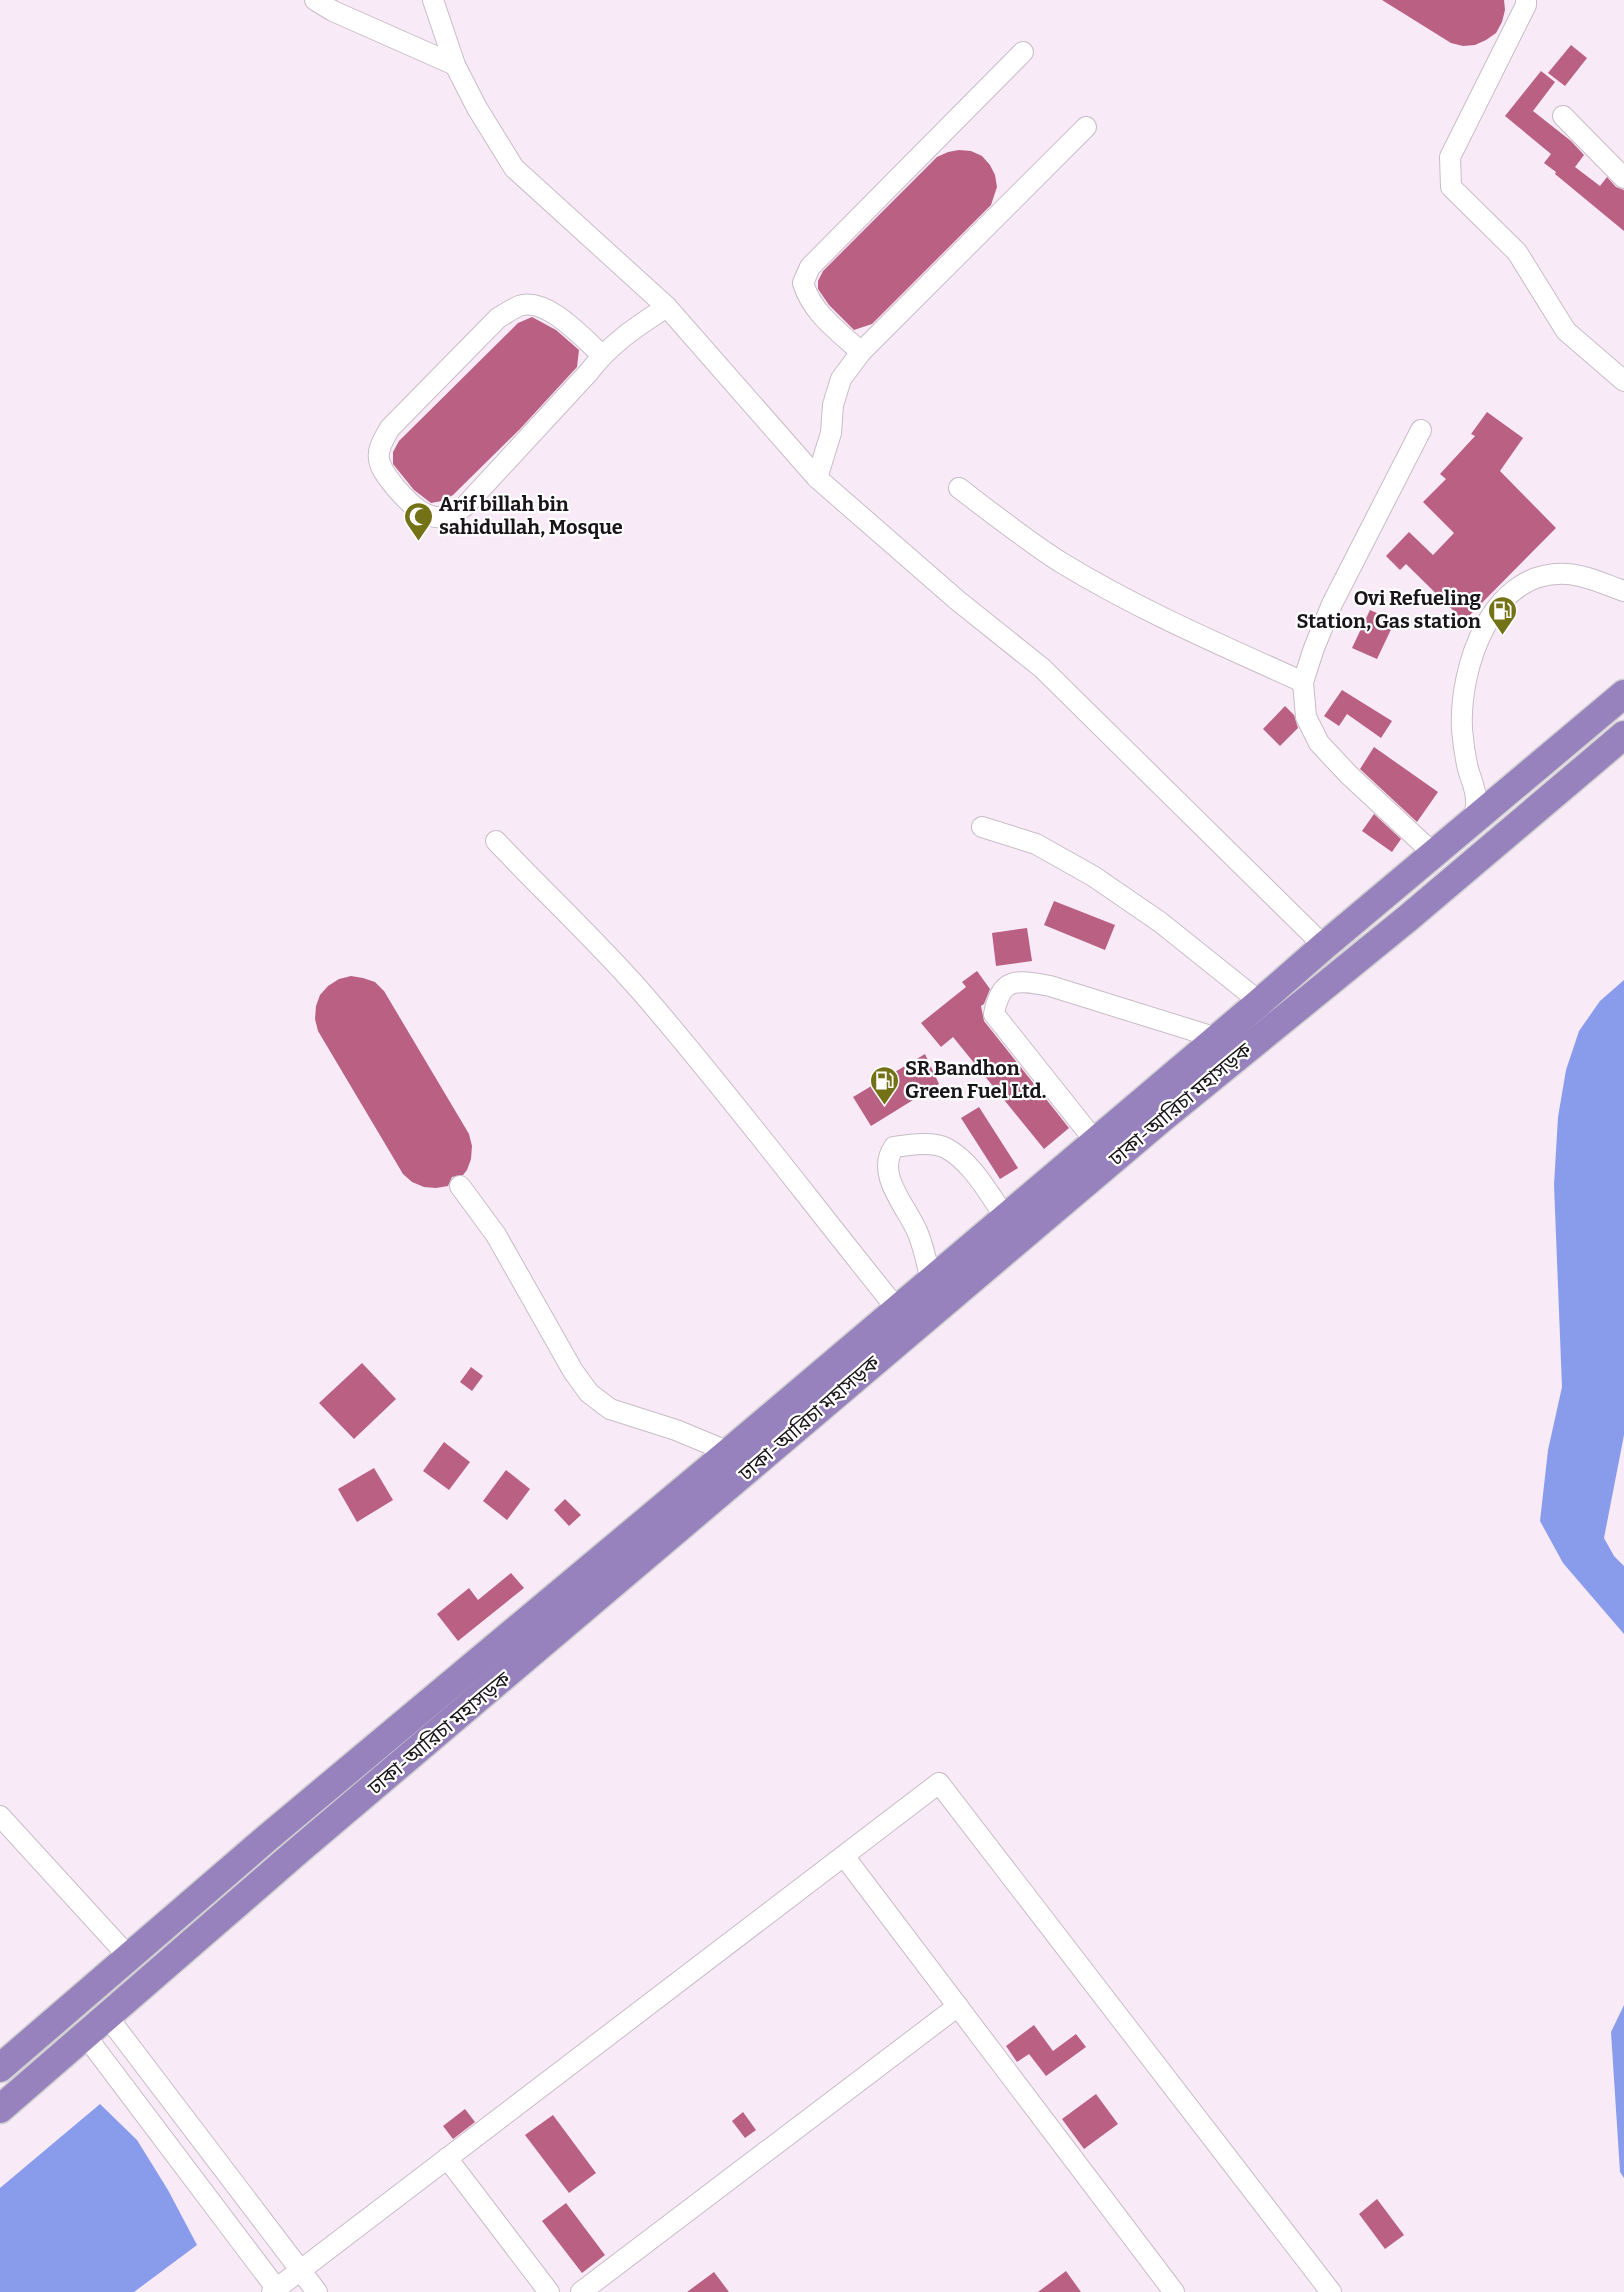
<svg xmlns="http://www.w3.org/2000/svg" width="1624" height="2292" font-family="Bitter,'Noto Sans Bengali',serif">
	<style>
		.water { fill: #899cec }
		.building { fill: #b96083 }
		.lines { fill: none; stroke-linecap: round; stroke-linejoin: round }
		.minor-casing { stroke: #c8bcc7; stroke-width: 22 }
		.highway-casing { stroke: #d1d0d1; stroke-width: 31 }
		.minor { stroke: #fff; stroke-width: 20 }
		.highway { stroke: #9882be; stroke-width: 28 }
		.labels { text-anchor: middle; dominant-baseline: central; stroke-width: 4.5; stroke-linejoin: round; paint-order: stroke }
		.poi-label { font-size: 20px; font-weight: bold; fill: #191519; stroke: #fff; text-anchor: start }
		.street-label { font-size: 20px; fill: #191519; stroke: #fff }
	</style>
	<rect width="100%" height="100%" fill="#f8ebf7"/>
	<g class="water">
		<path d="M 1624,980 L 1624,1435 L 1604,1538 L 1614,1556 L 1624,1566 L 1624,1634 L 1563,1563 L 1540,1521 L 1548,1450 L 1562,1387 L 1554,1185 L 1558,1117 L 1566,1070 L 1579,1031 L 1600,1001 Z"/>
		<path d="M 1624,2005 L 1624,2178 L 1620,2172 L 1611,2032 Z"/>
		<path d="M 100,2104 L 137,2140 L 168,2190 L 197,2245 L 134,2292 L 0,2292 L 0,2188 Z"/>
	</g>
	<g class="building">
		<path d="M 1382,0 L 1504,0 L 1505,10 L 1502,22 L 1496,33 L 1486,40 L 1475,45 L 1463,46 L 1451,43 Z"/>
		<path d="M 1571,45 L 1587,58 L 1565,86 L 1548,73 Z"/>
		<path d="M 1541,71 L 1555,82 L 1533,111 L 1571,141 L 1584,155 L 1575,167 L 1600,186 L 1607,177 L 1616,187 L 1624,190 L 1624,231 L 1555,174 L 1556,172 L 1544,163 L 1551,154 L 1505,116 Z"/>
		<path d="M 959,150 L 971,151 L 982,156 L 990,165 L 995,175 L 997,187 L 991,205 L 872,324 L 854,330 L 829,305 L 818,289 L 818,281 L 823,271 L 937,157 L 948,152 Z"/>
		<path d="M 532,317 L 556,330 L 579,350 L 577,367 L 520,429 L 453,495 L 442,501 L 431,503 L 414,490 L 393,464 L 393,452 L 399,441 L 518,323 Z"/>
		<path d="M 1487,412 L 1523,438 L 1500,471 L 1556,528 L 1464,621 L 1406,564 L 1400,570 L 1386,556 L 1409,532 L 1433,555 L 1454,533 L 1423,502 L 1446,479 L 1440,474 L 1475,436 L 1471,434 Z"/>
		<path d="M 1370,610 L 1395,621 L 1377,659 L 1352,648 Z"/>
		<path d="M 1342,690 L 1392,721 L 1381,738 L 1347,714 L 1339,726 L 1324,716 Z"/>
		<path d="M 1285,706 L 1294,715 L 1298,728 L 1280,746 L 1263,729 Z"/>
		<path d="M 1374,747 L 1438,792 L 1417,822 L 1360,769 Z"/>
		<path d="M 1374,814 L 1401,839 L 1392,852 L 1362,831 Z"/>
		<path d="M 1054,901 L 1115,925 L 1105,950 L 1044,925 Z"/>
		<path d="M 1027,928 L 1032,961 L 996,966 L 992,933 Z"/>
		<path d="M 977,971 L 990,989 L 984,1004 L 981,1006 L 984,1021 L 1069,1128 L 1044,1149 L 953,1037 L 941,1047 L 921,1023 L 966,987 L 962,982 Z"/>
		<path d="M 351,976 L 363,978 L 375,982 L 384,991 L 469,1134 L 472,1146 L 471,1159 L 467,1170 L 463,1175 L 452,1177 L 448,1186 L 436,1188 L 424,1187 L 412,1182 L 403,1174 L 318,1031 L 315,1019 L 316,1006 L 320,995 L 328,986 L 339,979 Z"/>
		<path d="M 925,1054 L 939,1084 L 871,1126 L 853,1097 Z"/>
		<path d="M 979,1107 L 1018,1168 L 1000,1179 L 961,1118 Z"/>
		<path d="M 362,1363 L 396,1399 L 354,1439 L 319,1403 Z"/>
		<path d="M 471,1367 L 483,1376 L 472,1391 L 460,1382 Z"/>
		<path d="M 444,1442 L 470,1462 L 449,1490 L 423,1471 Z"/>
		<path d="M 374,1468 L 393,1500 L 357,1522 L 338,1489 Z"/>
		<path d="M 506,1470 L 530,1489 L 507,1520 L 483,1501 Z"/>
		<path d="M 565,1499 L 581,1515 L 569,1526 L 554,1510 Z"/>
		<path d="M 511,1573 L 524,1588 L 458,1641 L 437,1614 L 469,1588 L 478,1600 Z"/>
		<path d="M 1034,2025 L 1053,2051 L 1076,2034 L 1086,2047 L 1046,2076 L 1029,2054 L 1017,2062 L 1006,2046 Z"/>
		<path d="M 1096,2094 L 1118,2124 L 1084,2149 L 1062,2119 Z"/>
		<path d="M 465,2109 L 475,2122 L 453,2139 L 443,2126 Z"/>
		<path d="M 743,2112 L 756,2130 L 745,2138 L 732,2121 Z"/>
		<path d="M 553,2115 L 596,2173 L 569,2193 L 525,2135 Z"/>
		<path d="M 1377,2199 L 1404,2235 L 1385,2249 L 1359,2214 Z"/>
		<path d="M 566,2203 L 605,2255 L 582,2273 L 542,2221 Z"/>
		<path d="M 1066,2271 L 1081,2292 L 1038,2292 Z"/>
		<path d="M 714,2272 L 729,2292 L 687,2292 Z"/>
	</g>
	<g class="lines">
		<defs>
			<g id="minor">
				<path d="M 315,0 L 333,11 L 455,65"/>
				<path d="M 433,0 L 455,65 L 477,108 L 514,168 L 667,307 L 817,478 L 957,600 L 1042,668 L 1324,946"/>
				<path d="M 1526,0 L 1526,5 L 1450,157 L 1451,187 L 1517,252 L 1566,331 L 1624,381"/>
				<path d="M 1563,116 L 1624,178"/>
				<path d="M 861,352 C 838,331 812,313 803,283 L 810,267 L 1023,52"/>
				<path d="M 602,355 C 583,338 546,296 519,306 C 512,309 505,314 498,318 L 390,428 C 385,437 377,448 379,459 C 380,469 389,479 395,487 C 408,502 426,523 450,516 C 455,515 460,509 465,506 L 588,373 C 610,344 637,326 667,307"/>
				<path d="M 1421,430 L 1332,604 L 1314,648 L 1303,682 L 1306,717 L 1319,743 L 1349,775 L 1434,854"/>
				<path d="M 817,478 L 831,433 L 833,405 L 841,379 L 861,352 L 1086,127"/>
				<path d="M 959,488 C 993,514 1026,540 1062,563 C 1139,610 1221,645 1303,682"/>
				<path d="M 1472,822 C 1474,815 1477,807 1476,800 C 1476,790 1471,779 1468,769 C 1465,756 1463,742 1462,729 C 1459,668 1491,569 1567,574 C 1586,575 1606,585 1624,591"/>
				<path d="M 982,827 L 1036,844 L 1093,876 L 1160,922 L 1260,1002"/>
				<path d="M 496,841 C 544,892 598,942 644,995 C 732,1097 812,1204 897,1309"/>
				<path d="M 1095,1141 L 994,1014 C 1001,976 1017,980 1050,986 L 1217,1038"/>
				<path d="M 460,1186 L 496,1235 L 573,1371 L 589,1393 L 610,1409 L 676,1430 L 729,1452"/>
				<path d="M 931,1281 C 927,1264 924,1247 917,1231 C 906,1206 875,1174 894,1147 C 910,1145 931,1141 946,1148 C 972,1162 989,1194 1005,1217"/>
				<path d="M 0,1816 L 128,1956"/>
				<path d="M 844,1856 L 1174,2292"/>
				<path d="M 107,2016 L 317,2292"/>
				<path d="M 85,2035 L 279,2292"/>
				<path d="M 447,2158 L 549,2292"/>
				<path d="M 272,2292 L 939,1783 L 1331,2292"/>
				<path d="M 581,2292 L 958,2006"/>
			</g>
			<g id="highway">
				<path d="M 0,2068 L 267,1838 L 729,1452 L 1260,1002 L 1324,946 L 1624,694"/>
				<path d="M 0,2109 L 300,1849 L 1161,1119 L 1408,918 L 1624,735"/>
			</g>
		</defs>
		<use href="#minor" class="minor-casing"/>
		<use href="#highway" class="highway-casing"/>
		<use href="#minor" class="minor"/>
		<use href="#highway" class="highway"/>
	</g>
	<defs>
		<symbol id="mosque-pin" viewBox="-11 -11 22 30"><path d="M0 17L-7.5 6A9.5 9.5 0 1 1 7.5 6Z" fill="#747216" stroke="#fff"/><path d="M3.5-4.9A6 6 0 1 0 3.5 4.9A5 5 0 1 1 3.5-4.9Z" fill="#fff"/></symbol>
		<symbol id="fuel-pin" viewBox="-11 -11 22 30"><path d="M0 17L-7.5 6A9.5 9.5 0 1 1 7.5 6Z" fill="#747216" stroke="#fff"/><path d="M-5.5-6h7V0h2V4h1.3V-2.5L3-4.5l.8-.8L6-3V5H2.5V1h-1V6h-7ZM-4.2-4.7v3.2H.2V-4.7Z" fill="#fff"/></symbol>
	</defs>
	<g fill-rule="evenodd">
		<use href="#mosque-pin" x="402" y="500" width="33" height="45"/>
		<use href="#fuel-pin" x="1486" y="594" width="33" height="45"/>
		<use href="#fuel-pin" x="868" y="1064" width="33" height="45"/>
	</g>
	<g class="labels">
		<g class="poi-label">
			<text x="439" y="504">Arif billah bin<tspan x="439" dy="23">sahidullah, Mosque</tspan></text>
			<text x="1481" y="598" text-anchor="end">Ovi Refueling<tspan x="1481" dy="23">Station, Gas station</tspan></text>
			<text x="905" y="1068">SR Bandhon<tspan x="905" dy="23">Green Fuel Ltd.</tspan></text>
		</g>
		<g class="street-label">
			<text transform="translate(1180 1104) rotate(-40)">ঢাকা-আরিচা মহাসড়ক</text>
			<text transform="translate(809 1418) rotate(-41)">ঢাকা-আরিচা মহাসড়ক</text>
			<text transform="translate(439 1733) rotate(-40)">ঢাকা-আরিচা মহাসড়ক</text>
		</g>
	</g>
</svg>
